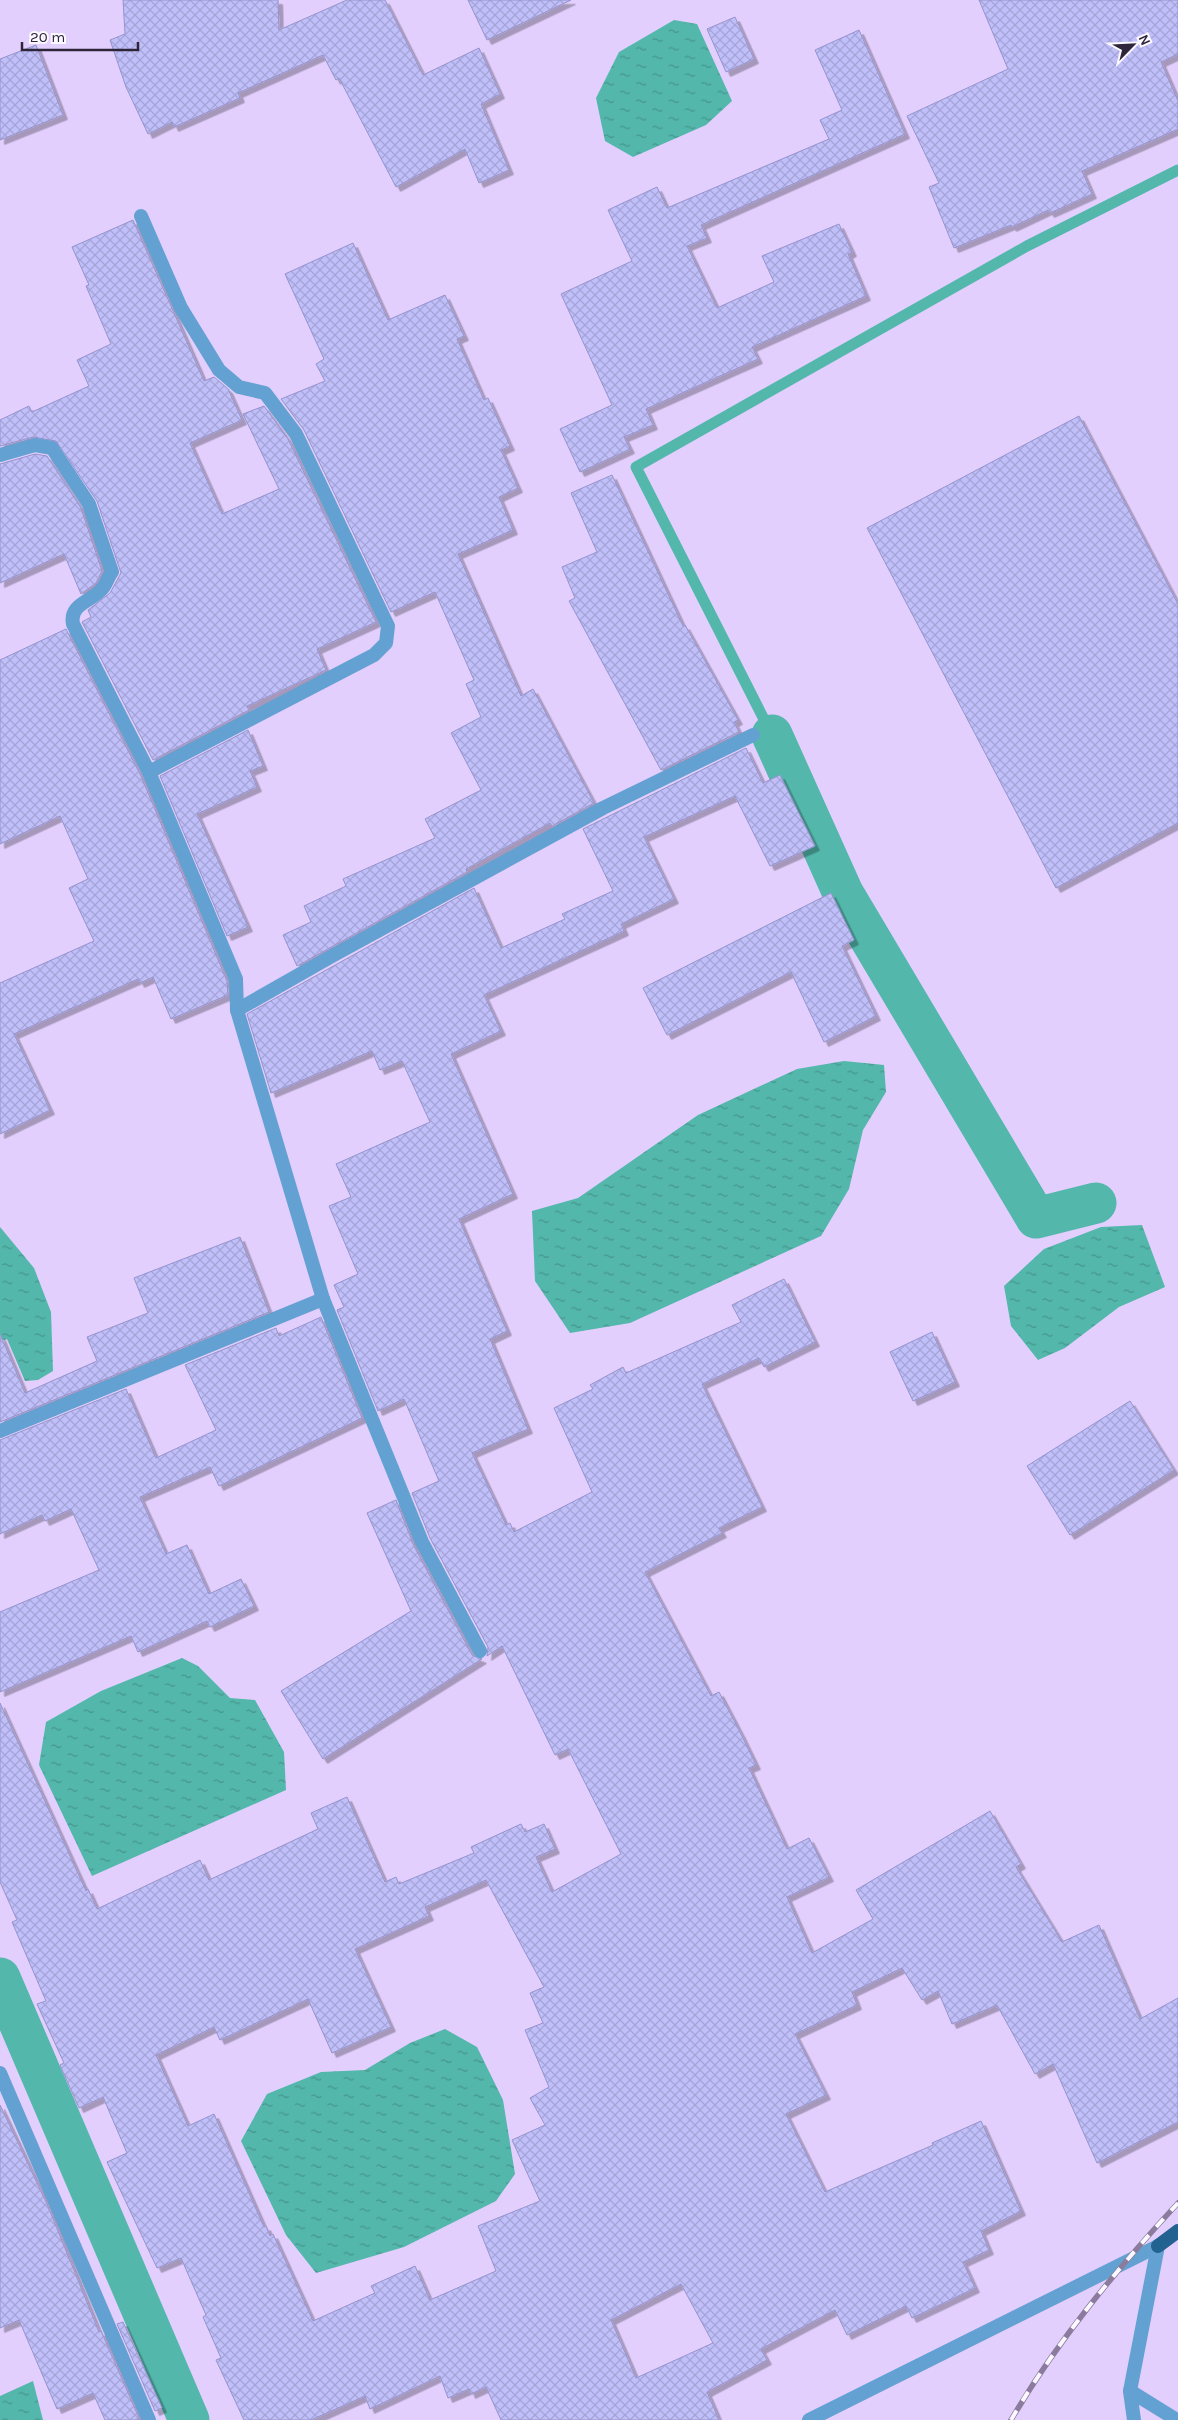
<svg xmlns="http://www.w3.org/2000/svg" width="1178" height="2420" font-family="Karla,sans-serif">
	<style>
		.water { fill: url(#water-ripples) }
		.lines { fill: none; stroke-linecap: round; stroke-linejoin: round }
		.stream { stroke: #53b7ab; stroke-width: 11 }
		.canal { stroke: #53b7ab; stroke-width: 41 }
		.building { fill: url(#building-cross-hatch); stroke: #9593cc; fill-rule: evenodd; filter: url(#shadow) }
		.service { stroke: #64a1d3; stroke-width: 14 }
		.minor { stroke: #64a1d3; stroke-width: 14 }
		.trunk { stroke: #226291; stroke-width: 14 }
		.rail-casing { stroke: #8b7c9e; stroke-width: 5.5 }
		.rail { stroke: #fbf9ff; stroke-width: 4; stroke-dasharray: 11; stroke-linecap: butt }
	</style>
	<defs>
		<pattern id="water-ripples" width="26" height="14" patternUnits="userSpaceOnUse" patternTransform="scale(1.25)"><rect width="26" height="14" fill="#53b7ab"/><path d="M2 4q2-2 4 0t4 0M15 11q2-2 4 0t4 0" fill="none" stroke="#45958c"/></pattern>
		<pattern id="building-cross-hatch" width="8" height="8" patternUnits="userSpaceOnUse" patternTransform="scale(1.25)"><rect width="8" height="8" fill="#c0bffa"/><path d="M0 0l8 8M0 8l8-8" fill="none" stroke="#a5a4d7"/></pattern>
		<filter id="shadow"><feDropShadow dx="4.5" dy="4.5" stdDeviation="0" flood-color="#0004"/></filter>
	</defs>
	<rect width="100%" height="100%" fill="#e3cffd"/>
	<g class="water">
		<path d="M 674,20 L 697,24 L 732,101 L 706,125 L 633,157 L 605,141 L 596,98 L 619,52 Z"/>
		<path d="M 844,1061 L 884,1065 L 886,1092 L 863,1130 L 849,1189 L 821,1236 L 630,1323 L 570,1333 L 535,1281 L 532,1211 L 578,1198 L 698,1115 L 797,1069 Z"/>
		<path d="M 1142,1225 L 1165,1287 L 1119,1307 L 1065,1348 L 1038,1360 L 1011,1326 L 1004,1286 L 1044,1249 L 1101,1227 Z"/>
		<path d="M 0,1227 L 34,1268 L 51,1312 L 53,1371 L 38,1380 L 25,1381 L 7,1339 L 0,1341 Z"/>
		<path d="M 182,1658 L 198,1666 L 230,1698 L 255,1700 L 284,1752 L 286,1790 L 92,1876 L 39,1765 L 46,1722 L 101,1691 Z"/>
		<path d="M 445,2029 L 477,2047 L 503,2100 L 515,2174 L 496,2201 L 404,2247 L 316,2273 L 286,2235 L 241,2141 L 267,2094 L 321,2072 L 365,2070 L 410,2043 Z"/>
		<path d="M 33,2381 L 43,2420 L 0,2420 L 0,2396 Z"/>
	</g>
	<g class="lines">
		<path class="stream" d="M 772,735 L 636,467 L 1027,246 L 1178,170"/>
		<g class="canal">
			<path d="M 772,735 L 843,893 L 1036,1218 L 1096,1203"/>
			<path d="M 0,1978 L 189,2420"/>
		</g>
	</g>
	<g class="building">
		<path d="M 123,0 L 278,0 L 279,30 L 347,0 L 385,0 L 423,75 L 479,48 L 500,94 L 481,104 L 509,170 L 479,183 L 465,149 L 396,187 L 339,78 L 336,80 L 323,55 L 238,93 L 240,98 L 174,127 L 172,122 L 148,134 L 126,87 L 110,40 L 125,34 Z"/>
		<path d="M 468,0 L 571,0 L 487,40 Z"/>
		<path d="M 979,0 L 1178,0 L 1178,54 L 1161,62 L 1178,101 L 1178,129 L 1082,171 L 1092,194 L 1050,213 L 1048,210 L 1012,227 L 1011,225 L 954,248 L 929,187 L 939,183 L 907,116 L 1008,69 Z"/>
		<path d="M 735,17 L 754,59 L 726,72 L 707,29 Z"/>
		<path d="M 859,30 L 905,134 L 701,225 L 707,238 L 687,246 L 717,308 L 774,282 L 762,256 L 839,224 L 852,252 L 848,254 L 866,296 L 752,347 L 758,359 L 646,409 L 653,425 L 624,437 L 630,449 L 580,472 L 560,429 L 612,405 L 561,294 L 632,261 L 608,210 L 657,187 L 667,208 L 829,139 L 820,120 L 842,110 L 815,50 Z"/>
		<path d="M 36,45 L 63,115 L 0,140 L 0,59 Z"/>
		<path d="M 133,220 L 204,381 L 214,377 L 228,389 L 242,420 L 190,443 L 222,514 L 279,489 L 243,414 L 264,406 L 288,439 L 376,622 L 317,649 L 326,670 L 247,706 L 249,710 L 153,760 L 82,622 L 91,617 L 88,610 L 110,593 L 121,573 L 97,501 L 56,441 L 33,437 L 0,446 L 0,420 L 29,406 L 32,412 L 89,386 L 77,360 L 111,344 L 86,286 L 89,285 L 72,247 Z"/>
		<path d="M 353,243 L 388,320 L 445,295 L 464,336 L 457,339 L 484,400 L 488,398 L 510,446 L 501,450 L 518,488 L 499,497 L 513,530 L 458,554 L 521,696 L 533,689 L 594,803 L 552,826 L 550,823 L 466,869 L 467,872 L 297,966 L 283,935 L 311,922 L 304,906 L 346,886 L 343,879 L 435,838 L 425,819 L 481,790 L 451,733 L 481,717 L 466,684 L 474,680 L 435,592 L 391,612 L 304,430 L 281,399 L 325,381 L 316,364 L 324,359 L 285,274 Z"/>
		<path d="M 1079,416 L 1178,604 L 1178,823 L 1056,888 L 867,528 Z"/>
		<path d="M 35,454 L 47,456 L 81,508 L 102,571 L 96,583 L 81,594 L 64,554 L 0,583 L 0,464 Z"/>
		<path d="M 612,475 L 683,626 L 685,625 L 738,720 L 734,722 L 739,732 L 661,770 L 569,601 L 575,598 L 562,567 L 597,552 L 571,493 Z"/>
		<path d="M 66,629 L 141,776 L 227,981 L 228,995 L 171,1019 L 153,977 L 140,983 L 138,979 L 14,1034 L 50,1110 L 0,1134 L 0,983 L 94,941 L 69,888 L 88,879 L 60,816 L 0,844 L 0,660 Z"/>
		<path d="M 248,730 L 263,766 L 250,771 L 257,787 L 197,814 L 248,927 L 227,936 L 160,776 Z"/>
		<path d="M 746,748 L 763,783 L 780,775 L 815,846 L 770,866 L 735,796 L 644,837 L 674,899 L 621,924 L 624,931 L 484,995 L 501,1031 L 451,1054 L 513,1194 L 459,1219 L 507,1331 L 490,1339 L 528,1429 L 472,1453 L 506,1525 L 510,1523 L 514,1532 L 592,1492 L 554,1408 L 593,1389 L 590,1385 L 623,1367 L 626,1373 L 741,1322 L 732,1305 L 784,1279 L 815,1342 L 764,1367 L 759,1358 L 702,1384 L 762,1507 L 719,1528 L 722,1533 L 645,1572 L 711,1696 L 719,1692 L 741,1734 L 756,1765 L 749,1768 L 787,1849 L 809,1838 L 829,1877 L 787,1897 L 812,1953 L 873,1919 L 856,1890 L 990,1811 L 1021,1864 L 1016,1867 L 1062,1942 L 1099,1925 L 1140,2019 L 1178,1998 L 1178,2122 L 1097,2163 L 1053,2064 L 1035,2074 L 997,2005 L 952,2024 L 938,1991 L 922,2000 L 902,1968 L 852,1992 L 857,2005 L 795,2034 L 826,2095 L 786,2114 L 825,2192 L 933,2145 L 932,2143 L 981,2121 L 1021,2211 L 981,2231 L 989,2250 L 963,2262 L 975,2288 L 912,2318 L 906,2306 L 847,2335 L 835,2310 L 761,2349 L 767,2360 L 707,2392 L 719,2420 L 501,2420 L 486,2387 L 471,2394 L 469,2389 L 448,2398 L 440,2376 L 370,2409 L 365,2396 L 311,2420 L 244,2420 L 216,2360 L 221,2358 L 203,2317 L 206,2315 L 181,2258 L 157,2268 L 107,2162 L 127,2153 L 103,2097 L 79,2108 L 60,2065 L 64,2063 L 37,2004 L 46,2001 L 12,1922 L 17,1920 L 0,1882 L 0,1703 L 86,1891 L 88,1889 L 97,1909 L 200,1860 L 209,1880 L 318,1829 L 311,1813 L 347,1797 L 385,1882 L 396,1877 L 399,1884 L 474,1853 L 471,1847 L 521,1824 L 525,1832 L 544,1824 L 555,1849 L 536,1857 L 552,1892 L 621,1854 L 568,1749 L 555,1755 L 502,1646 L 487,1656 L 488,1647 L 430,1538 L 412,1493 L 439,1481 L 404,1399 L 378,1411 L 337,1310 L 344,1307 L 334,1285 L 358,1274 L 329,1206 L 351,1197 L 336,1164 L 430,1122 L 402,1061 L 380,1070 L 372,1051 L 271,1093 L 247,1014 L 474,888 L 501,948 L 565,919 L 562,914 L 613,891 L 583,829 ZM 486,1880 L 544,1987 L 530,1993 L 543,2023 L 525,2030 L 549,2087 L 530,2098 L 545,2125 L 512,2140 L 540,2201 L 478,2226 L 496,2271 L 430,2300 L 415,2266 L 371,2286 L 375,2293 L 313,2321 L 273,2234 L 270,2236 L 266,2226 L 264,2227 L 214,2114 L 188,2126 L 156,2055 L 214,2027 L 220,2040 L 308,1999 L 332,2053 L 391,2027 L 355,1949 L 429,1916 L 425,1907 ZM 681,2284 L 713,2343 L 636,2378 L 611,2320 Z"/>
		<path d="M 831,893 L 854,940 L 842,946 L 876,1016 L 824,1042 L 791,972 L 667,1035 L 643,988 Z"/>
		<path d="M 240,1237 L 269,1312 L 0,1422 L 0,1334 L 25,1393 L 97,1361 L 87,1337 L 148,1313 L 134,1278 Z"/>
		<path d="M 321,1317 L 362,1418 L 219,1486 L 210,1467 L 140,1497 L 166,1554 L 187,1545 L 209,1594 L 241,1579 L 254,1606 L 210,1627 L 207,1621 L 138,1652 L 131,1636 L 0,1692 L 0,1612 L 99,1570 L 71,1509 L 45,1521 L 42,1515 L 0,1534 L 0,1440 L 126,1389 L 156,1458 L 216,1430 L 185,1365 L 276,1328 L 279,1336 Z"/>
		<path d="M 932,1332 L 955,1382 L 913,1401 L 890,1352 Z"/>
		<path d="M 1130,1401 L 1174,1470 L 1070,1535 L 1027,1466 Z"/>
		<path d="M 396,1500 L 414,1546 L 472,1655 L 482,1659 L 323,1759 L 281,1691 L 411,1611 L 367,1513 Z"/>
		<path d="M 0,2105 L 47,2204 L 99,2332 L 101,2331 L 139,2418 L 135,2420 L 105,2420 L 93,2393 L 57,2409 L 19,2320 L 0,2328 Z"/>
		<path d="M 123,2322 L 162,2408 L 155,2411 L 117,2324 Z"/>
	</g>
	<g class="lines">
		<g class="service">
			<path d="M 1130,2391 L 1177,2420"/>
			<path d="M 1134,2420 L 1130,2391 L 1158,2246"/>
		</g>
		<g class="minor">
			<path d="M 141,216 L 181,308 L 219,370 L 239,387 L 265,393 L 296,434 L 388,626 L 386,643 L 374,655 L 149,772"/>
			<path d="M 0,455 L 35,445 L 52,448 L 89,504 L 112,572 C 108,577 106,585 102,589 C 91,602 69,604 73,624 L 149,772 L 236,979 L 237,1010"/>
			<path d="M 0,1431 L 323,1299"/>
			<path d="M 480,1651 L 422,1542 L 323,1299 L 237,1010 L 332,956 L 603,808 L 753,735"/>
			<path d="M 0,2073 L 149,2420"/>
			<path d="M 809,2420 L 1158,2246"/>
		</g>
		<path class="trunk" d="M 1158,2246 L 1178,2231"/>
		<defs>
			<path id="rail" d="M 1011,2420 C 1057,2341 1116,2270 1178,2203"/>
		</defs>
		<use href="#rail" class="rail-casing"/>
		<use href="#rail" class="rail"/>
	</g>
	<g transform="translate(1133 45) rotate(66)" stroke="#fbf9ff" stroke-width="4" paint-order="stroke">
	<path d="M0-4L9 19L0 12L-9 19Z" fill="#2f253b"/>
	<text y="-8" font-size="14" font-weight="bold" text-anchor="middle" fill="#2f253b">N</text>
	</g>
	<path d="M22 42v8h116v-8" fill="none" stroke="#2f253b" stroke-width="2.5"/>
	<text x="30" y="42" font-size="15" fill="#2f253b" stroke="#fbf9ff" stroke-width="4" paint-order="stroke">20 m</text>
</svg>
